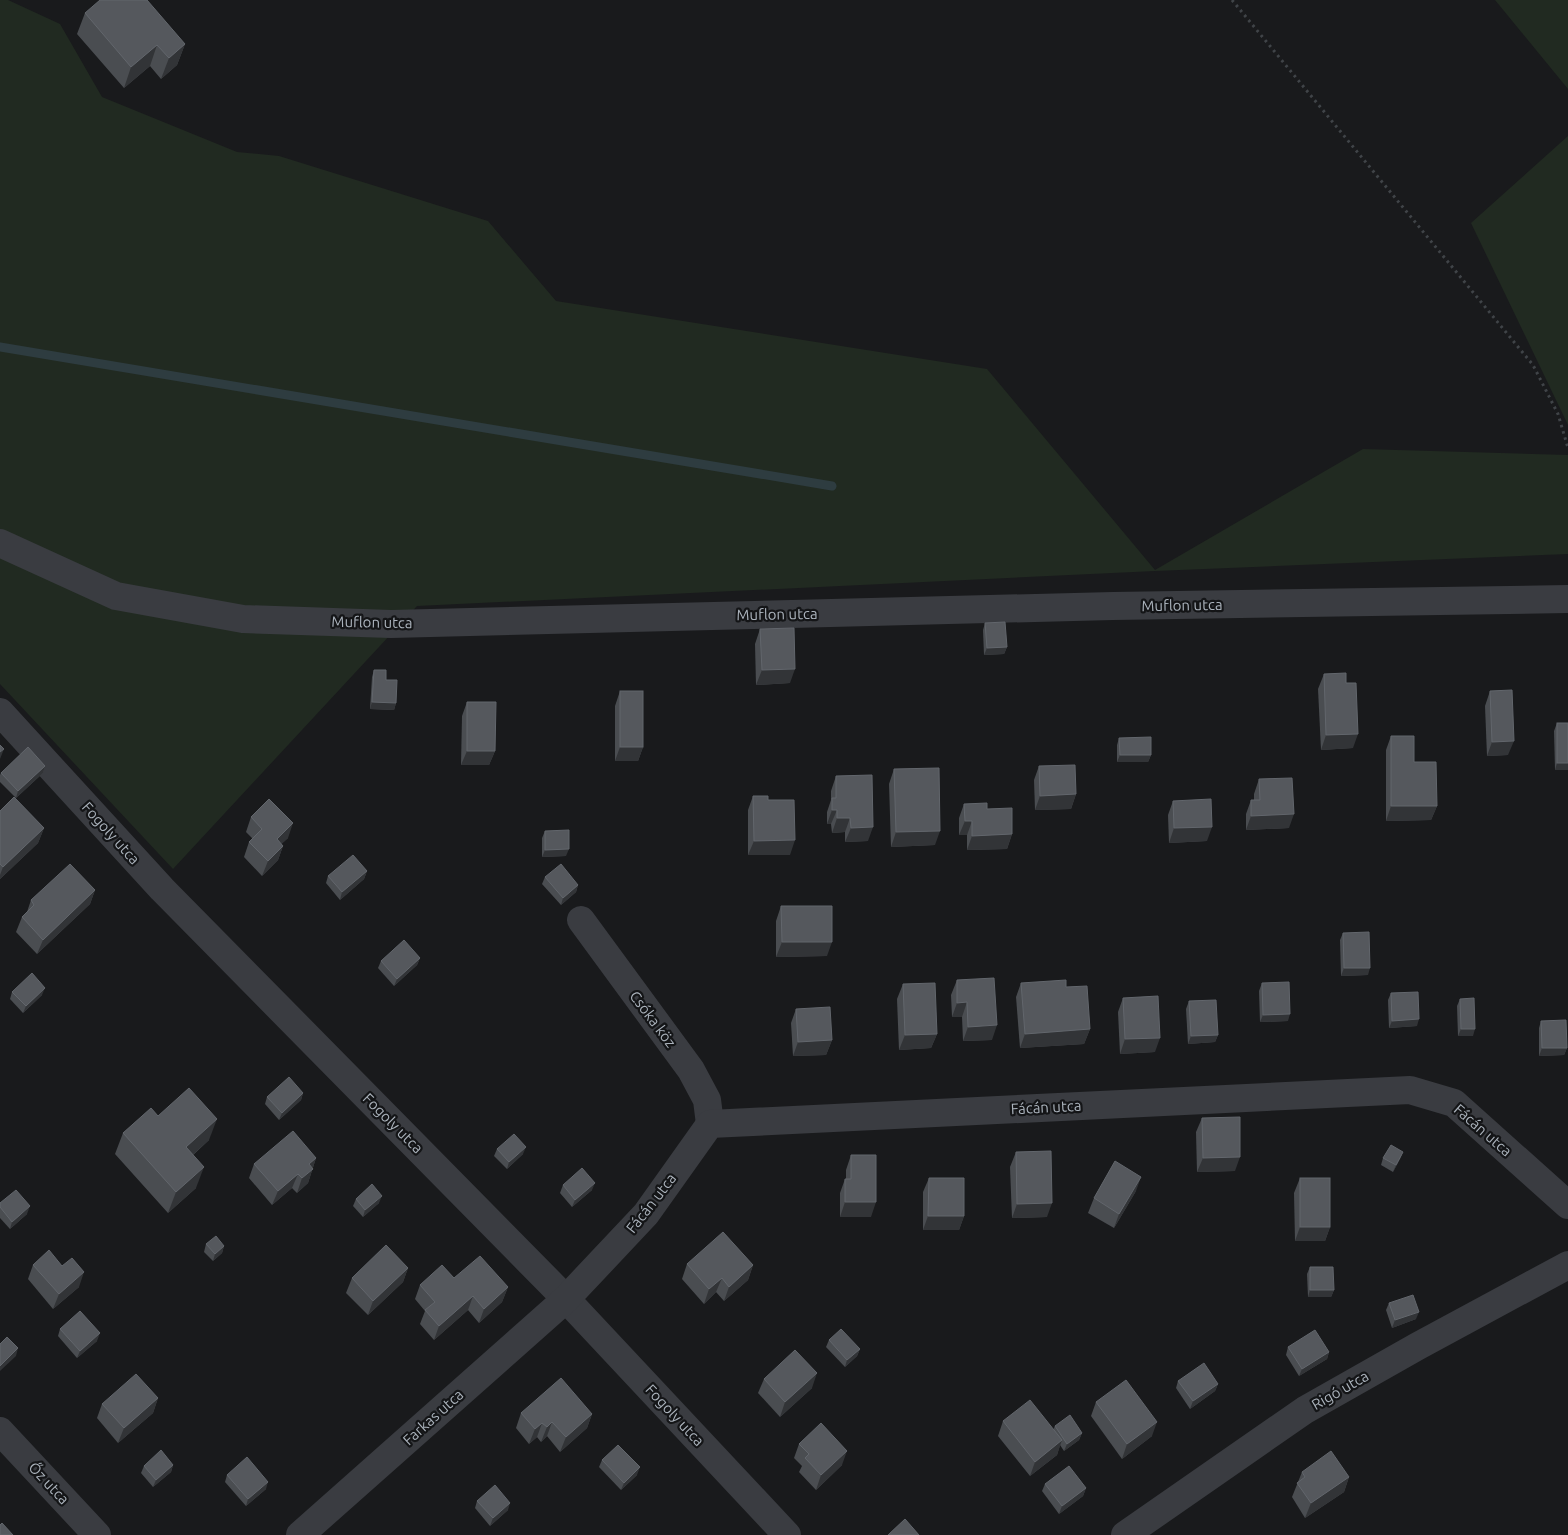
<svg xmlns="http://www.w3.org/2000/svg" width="1568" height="1535" font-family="Ubuntu,sans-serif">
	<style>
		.green { fill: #212a21 }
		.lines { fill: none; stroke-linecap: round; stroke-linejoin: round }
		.stream { stroke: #2e3c40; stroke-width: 9 }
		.path { stroke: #404448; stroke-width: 3; stroke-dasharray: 2.5 4; stroke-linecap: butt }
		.minor { stroke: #3a3c41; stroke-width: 28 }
		.wall { fill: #4a4d51 }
		.shaded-wall { fill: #323437 }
		.building { fill: #55585d; stroke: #62666c }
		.labels { text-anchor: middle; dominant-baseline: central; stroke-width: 4.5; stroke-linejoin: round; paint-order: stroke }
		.street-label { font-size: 15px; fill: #abb3bc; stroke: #141517 }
	</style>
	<rect width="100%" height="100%" fill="#191a1c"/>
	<g class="green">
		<path d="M 0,0 L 8,0 L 60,24 L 102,97 L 237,152 L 279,156 L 488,221 L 556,301 L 987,369 L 1155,570 L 1363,449 L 1568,455 L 1568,554 L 1155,571 L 417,606 L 173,869 L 0,684 Z"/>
		<path d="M 1495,0 L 1568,0 L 1568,89 Z"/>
		<path d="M 1568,136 L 1568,425 L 1471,223 Z"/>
	</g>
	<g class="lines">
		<path class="stream" d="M 0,347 L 832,486"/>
		<path class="path" d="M 1232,0 L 1533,365 L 1558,414 L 1568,448"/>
		<g class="minor">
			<path d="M 0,543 L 116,596 L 243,619 L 391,624 L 1113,606 L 1568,599"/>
			<path d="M 0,712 L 162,889 L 566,1299 L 787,1535"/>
			<path d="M 581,920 L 691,1070 L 707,1100 L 710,1124"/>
			<path d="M 0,1431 L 97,1535"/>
			<path d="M 300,1535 L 566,1299 L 646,1214 L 710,1124 L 1410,1090 L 1454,1103 L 1568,1205"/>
			<path d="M 1125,1535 L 1305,1410 L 1418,1346 L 1568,1265"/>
		</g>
	</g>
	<g class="wall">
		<path d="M 85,13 L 185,44 L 177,65 L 161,79 L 150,66 L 124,88 L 77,34 Z"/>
		<path d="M 985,623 L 1007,647 L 1004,654 L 984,655 L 983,630 Z"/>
		<path d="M 760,629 L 790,683 L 756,685 L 755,644 Z"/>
		<path d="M 374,670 L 386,680 L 396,703 L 394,710 L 370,709 L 372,677 Z"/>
		<path d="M 1324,674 L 1346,683 L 1353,748 L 1321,750 L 1318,689 Z"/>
		<path d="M 620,691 L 643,747 L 638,761 L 615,761 L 615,706 Z"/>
		<path d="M 1490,691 L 1508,755 L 1487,756 L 1485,706 Z"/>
		<path d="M 467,702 L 495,751 L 489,765 L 461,765 L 462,716 Z"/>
		<path d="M 1557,723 L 1568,723 L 1568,770 L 1555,770 L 1554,731 Z"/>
		<path d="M 1391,736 L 1414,762 L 1437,806 L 1431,820 L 1386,821 L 1386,750 Z"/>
		<path d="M 1119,738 L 1151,755 L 1148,762 L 1117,762 L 1117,745 Z"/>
		<path d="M 45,766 L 43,773 L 16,798 L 0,782 L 0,775 L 1,773 Z"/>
		<path d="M 1039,766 L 1076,794 L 1071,809 L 1035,810 L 1034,780 Z"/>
		<path d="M 894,769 L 935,845 L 891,847 L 889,784 Z"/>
		<path d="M 836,776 L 868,841 L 845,842 L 845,832 L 832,833 L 831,824 L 827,824 L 827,812 L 831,800 L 831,791 Z"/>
		<path d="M 1259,779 L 1289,828 L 1246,830 L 1246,814 L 1251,800 L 1254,800 L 1254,794 Z"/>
		<path d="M 753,796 L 790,855 L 748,855 L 748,810 Z"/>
		<path d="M 1173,801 L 1207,841 L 1169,843 L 1168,815 Z"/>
		<path d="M 964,804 L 987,809 L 1012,834 L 1007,849 L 967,850 L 967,835 L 959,835 L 959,818 Z"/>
		<path d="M 0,811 L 44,828 L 38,843 L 0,879 Z"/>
		<path d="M 251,817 L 288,838 L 281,844 L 283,846 L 278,860 L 262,876 L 244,857 L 249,842 L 253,839 L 246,832 Z"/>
		<path d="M 545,831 L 566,856 L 542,857 L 542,838 Z"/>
		<path d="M 367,871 L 364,879 L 340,900 L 326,883 L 328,876 Z"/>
		<path d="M 545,877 L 578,885 L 576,892 L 561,905 L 542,884 Z"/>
		<path d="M 95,890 L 90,904 L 37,954 L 16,932 L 22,917 L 27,912 L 31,900 Z"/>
		<path d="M 781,906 L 827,956 L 776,957 L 776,921 Z"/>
		<path d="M 1343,933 L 1368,975 L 1341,976 L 1340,940 Z"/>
		<path d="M 420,958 L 417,965 L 394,986 L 378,968 L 381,961 Z"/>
		<path d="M 957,980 L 992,1040 L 963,1041 L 962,1017 L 952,1017 L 951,995 Z"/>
		<path d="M 1021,983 L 1066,987 L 1090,1029 L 1084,1044 L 1020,1048 L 1016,997 Z"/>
		<path d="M 1262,983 L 1288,1021 L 1260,1022 L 1259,991 Z"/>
		<path d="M 903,984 L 937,1034 L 931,1048 L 899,1050 L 897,999 Z"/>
		<path d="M 12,992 L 42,995 L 23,1013 L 10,999 Z"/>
		<path d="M 1391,993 L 1417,1026 L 1389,1028 L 1388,1000 Z"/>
		<path d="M 1123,998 L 1155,1052 L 1120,1054 L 1118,1012 Z"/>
		<path d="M 1460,999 L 1473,1036 L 1458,1036 L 1457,1006 Z"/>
		<path d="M 1189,1001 L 1218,1035 L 1215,1042 L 1188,1044 L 1186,1009 Z"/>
		<path d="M 796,1009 L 832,1040 L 826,1055 L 793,1056 L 791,1023 Z"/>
		<path d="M 1541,1021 L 1567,1048 L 1564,1055 L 1539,1056 L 1539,1028 Z"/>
		<path d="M 303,1093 L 301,1100 L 279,1120 L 265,1104 L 267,1097 Z"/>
		<path d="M 1202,1118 L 1235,1171 L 1197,1172 L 1196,1132 Z"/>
		<path d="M 123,1133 L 209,1140 L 193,1155 L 196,1188 L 168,1213 L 115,1154 Z"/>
		<path d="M 497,1149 L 523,1154 L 507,1169 L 494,1156 Z"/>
		<path d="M 1016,1152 L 1047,1217 L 1012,1218 L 1010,1167 Z"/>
		<path d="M 1403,1152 L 1400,1159 L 1393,1172 L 1381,1165 L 1383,1158 Z"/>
		<path d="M 851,1155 L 871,1217 L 840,1217 L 840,1193 L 845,1179 L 846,1179 L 846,1170 Z"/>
		<path d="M 316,1158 L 308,1183 L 297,1193 L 292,1188 L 272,1205 L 249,1178 L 254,1164 Z"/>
		<path d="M 929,1178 L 964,1216 L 959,1230 L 923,1230 L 923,1192 Z"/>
		<path d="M 1300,1178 L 1330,1227 L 1325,1241 L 1295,1241 L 1294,1193 Z"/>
		<path d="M 563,1185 L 592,1190 L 572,1207 L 560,1193 Z"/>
		<path d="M 1136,1191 L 1114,1228 L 1088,1213 L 1094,1198 Z"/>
		<path d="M 356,1199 L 379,1203 L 363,1217 L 353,1206 Z"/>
		<path d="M 0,1203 L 27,1214 L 10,1229 L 0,1218 Z"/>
		<path d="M 206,1244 L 224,1246 L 222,1253 L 213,1261 L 204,1252 Z"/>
		<path d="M 687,1264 L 753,1265 L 748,1280 L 724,1301 L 716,1292 L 704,1304 L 682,1279 Z"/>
		<path d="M 33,1265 L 62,1266 L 79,1287 L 53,1309 L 28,1279 Z"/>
		<path d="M 1310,1267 L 1334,1290 L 1331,1297 L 1308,1297 L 1307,1274 Z"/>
		<path d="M 408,1268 L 403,1282 L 368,1315 L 346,1293 L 352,1278 Z"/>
		<path d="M 454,1278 L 508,1287 L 502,1302 L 479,1323 L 468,1310 L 434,1340 L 420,1324 L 425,1311 L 415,1299 L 420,1285 Z"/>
		<path d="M 1389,1303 L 1416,1319 L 1392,1328 L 1386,1310 Z"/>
		<path d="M 60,1329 L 97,1341 L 77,1358 L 58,1336 Z"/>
		<path d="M 829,1340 L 860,1349 L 857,1356 L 845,1367 L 826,1347 Z"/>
		<path d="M 1288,1347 L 1329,1352 L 1327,1359 L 1299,1376 L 1286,1355 Z"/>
		<path d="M 764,1379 L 812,1388 L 780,1417 L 758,1393 Z"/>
		<path d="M 1178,1381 L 1218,1384 L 1215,1391 L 1190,1409 L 1176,1388 Z"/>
		<path d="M 158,1398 L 153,1413 L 118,1443 L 97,1418 L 102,1404 Z"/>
		<path d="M 1096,1402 L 1152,1436 L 1122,1459 L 1091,1416 Z"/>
		<path d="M 521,1413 L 592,1414 L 587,1428 L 560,1452 L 547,1436 L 541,1442 L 537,1437 L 529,1444 L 516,1428 Z"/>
		<path d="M 1003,1421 L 1053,1430 L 1055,1426 L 1082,1433 L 1079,1440 L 1064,1451 L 1060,1445 L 1057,1455 L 1030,1476 L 998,1436 Z"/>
		<path d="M 799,1444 L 842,1465 L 816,1490 L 799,1472 L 802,1466 L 794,1458 Z"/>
		<path d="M 602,1460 L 637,1475 L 621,1490 L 599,1467 Z"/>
		<path d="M 173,1465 L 171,1472 L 153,1487 L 141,1473 L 144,1466 Z"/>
		<path d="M 1302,1472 L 1349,1477 L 1344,1492 L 1305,1518 L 1292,1497 Z"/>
		<path d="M 227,1475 L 266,1489 L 246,1506 L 225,1482 Z"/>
		<path d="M 1045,1484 L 1086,1488 L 1083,1496 L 1059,1514 L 1042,1491 Z"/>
		<path d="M 477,1501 L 508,1510 L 490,1526 L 475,1508 Z"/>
	</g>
	<g class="shaded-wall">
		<path d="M 185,44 L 177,65 L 161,79 L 169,58 Z"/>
		<path d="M 157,45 L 150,66 L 124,88 L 131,67 Z"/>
		<path d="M 1007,647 L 1004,654 L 984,655 L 987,648 Z"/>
		<path d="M 795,669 L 790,683 L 756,685 L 762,670 Z"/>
		<path d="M 372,702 L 396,703 L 394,710 L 370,709 Z"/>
		<path d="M 1358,734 L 1353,748 L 1321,750 L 1326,735 Z"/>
		<path d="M 1514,741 L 1508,755 L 1487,756 L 1492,742 Z"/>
		<path d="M 620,747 L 643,747 L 638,761 L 615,761 Z"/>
		<path d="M 4,749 L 0,759 L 0,752 Z"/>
		<path d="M 467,751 L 495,751 L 489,765 L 461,765 Z"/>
		<path d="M 1120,755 L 1151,755 L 1148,762 L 1117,762 Z"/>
		<path d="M 1557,763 L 1568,763 L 1568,770 L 1555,770 Z"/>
		<path d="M 45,766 L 43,773 L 16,798 L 18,791 Z"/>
		<path d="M 1076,794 L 1071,809 L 1035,810 L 1040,796 Z"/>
		<path d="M 1391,806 L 1437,806 L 1431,820 L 1386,821 Z"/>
		<path d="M 832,810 L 837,810 L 831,824 L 827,824 Z"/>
		<path d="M 1294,814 L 1289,828 L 1246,830 L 1251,816 Z"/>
		<path d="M 837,818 L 850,818 L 845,832 L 832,833 Z"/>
		<path d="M 965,821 L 972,821 L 967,835 L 959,835 Z"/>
		<path d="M 293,823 L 288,838 L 271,854 L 277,839 Z"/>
		<path d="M 873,827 L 868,841 L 845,842 L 851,828 Z"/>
		<path d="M 1212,827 L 1207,841 L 1169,843 L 1174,828 Z"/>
		<path d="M 44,828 L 38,843 L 0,879 L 0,875 L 3,867 Z"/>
		<path d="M 940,831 L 935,845 L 891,847 L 896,832 Z"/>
		<path d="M 1012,834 L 1007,849 L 967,850 L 972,836 Z"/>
		<path d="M 795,840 L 790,855 L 748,855 L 754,841 Z"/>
		<path d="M 283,846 L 278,860 L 262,876 L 268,861 Z"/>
		<path d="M 569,849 L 566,856 L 542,857 L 545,850 Z"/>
		<path d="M 367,871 L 364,879 L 340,900 L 342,892 Z"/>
		<path d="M 578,885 L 576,892 L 561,905 L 563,898 Z"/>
		<path d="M 95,890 L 90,904 L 37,954 L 43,940 Z"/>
		<path d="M 782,942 L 832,942 L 827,956 L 776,957 Z"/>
		<path d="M 420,958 L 417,965 L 394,986 L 397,979 Z"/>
		<path d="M 1344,968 L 1370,968 L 1368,975 L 1341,976 Z"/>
		<path d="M 45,988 L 42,995 L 23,1013 L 26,1006 Z"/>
		<path d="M 967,1002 L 962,1017 L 952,1017 L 957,1003 Z"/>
		<path d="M 1290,1014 L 1288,1021 L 1260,1022 L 1263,1015 Z"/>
		<path d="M 1419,1019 L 1417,1026 L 1389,1028 L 1392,1021 Z"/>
		<path d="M 997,1025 L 992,1040 L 963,1041 L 968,1027 Z"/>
		<path d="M 1090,1029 L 1084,1044 L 1020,1048 L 1025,1034 Z"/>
		<path d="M 1461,1029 L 1475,1029 L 1473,1036 L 1458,1036 Z"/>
		<path d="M 937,1034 L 931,1048 L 899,1050 L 905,1035 Z"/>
		<path d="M 1218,1035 L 1215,1042 L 1188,1044 L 1191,1036 Z"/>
		<path d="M 1160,1038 L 1155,1052 L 1120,1054 L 1125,1039 Z"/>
		<path d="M 832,1040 L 826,1055 L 793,1056 L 798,1042 Z"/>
		<path d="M 1542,1048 L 1567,1048 L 1564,1055 L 1539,1056 Z"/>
		<path d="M 303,1093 L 301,1100 L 279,1120 L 282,1113 Z"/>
		<path d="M 217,1119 L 209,1140 L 178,1168 L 186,1147 Z"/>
		<path d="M 526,1147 L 523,1154 L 507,1169 L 509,1162 Z"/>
		<path d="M 1403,1152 L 1400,1159 L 1393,1172 L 1396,1165 Z"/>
		<path d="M 1240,1157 L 1235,1171 L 1197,1172 L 1203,1158 Z"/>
		<path d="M 316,1158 L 308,1183 L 297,1193 L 302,1178 L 309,1164 Z"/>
		<path d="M 204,1167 L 196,1188 L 168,1213 L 176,1192 Z"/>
		<path d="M 298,1174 L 292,1188 L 272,1205 L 278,1191 Z"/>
		<path d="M 1141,1177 L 1136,1191 L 1114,1228 L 1119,1214 Z"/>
		<path d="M 595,1183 L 592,1190 L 572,1207 L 575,1200 Z"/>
		<path d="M 382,1196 L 379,1203 L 363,1217 L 365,1210 Z"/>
		<path d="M 845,1202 L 876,1202 L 871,1217 L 840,1217 Z"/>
		<path d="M 1052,1203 L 1047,1217 L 1012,1218 L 1017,1204 Z"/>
		<path d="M 30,1206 L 27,1214 L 10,1229 L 12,1222 Z"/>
		<path d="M 928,1216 L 964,1216 L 959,1230 L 923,1230 Z"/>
		<path d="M 1300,1227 L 1330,1227 L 1325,1241 L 1295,1241 Z"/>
		<path d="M 224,1246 L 222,1253 L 213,1261 L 215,1254 Z"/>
		<path d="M 753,1265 L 748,1280 L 724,1301 L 729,1287 Z"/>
		<path d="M 408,1268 L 403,1282 L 368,1315 L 373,1301 Z"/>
		<path d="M 84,1272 L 79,1287 L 53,1309 L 59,1294 Z"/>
		<path d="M 722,1278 L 716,1292 L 704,1304 L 709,1289 Z"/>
		<path d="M 508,1287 L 502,1302 L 479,1323 L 484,1309 Z"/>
		<path d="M 1310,1290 L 1334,1290 L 1331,1297 L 1308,1297 Z"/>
		<path d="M 473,1296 L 468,1310 L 434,1340 L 439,1326 Z"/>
		<path d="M 1419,1312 L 1416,1319 L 1392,1328 L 1395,1320 Z"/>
		<path d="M 100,1333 L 97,1341 L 77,1358 L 80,1351 Z"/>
		<path d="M 18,1348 L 16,1356 L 0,1371 L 0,1366 Z"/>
		<path d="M 860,1349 L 857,1356 L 845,1367 L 847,1360 Z"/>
		<path d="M 1329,1352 L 1327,1359 L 1299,1376 L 1302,1369 Z"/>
		<path d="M 817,1373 L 812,1388 L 780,1417 L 785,1402 Z"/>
		<path d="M 1218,1384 L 1215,1391 L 1190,1409 L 1193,1401 Z"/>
		<path d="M 158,1398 L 153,1413 L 118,1443 L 124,1428 Z"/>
		<path d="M 592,1414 L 587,1428 L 560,1452 L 566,1437 Z"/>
		<path d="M 552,1422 L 547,1436 L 541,1442 L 547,1427 Z"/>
		<path d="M 1157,1422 L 1152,1436 L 1122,1459 L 1127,1444 Z"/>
		<path d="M 542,1423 L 537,1437 L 529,1444 L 535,1429 Z"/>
		<path d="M 1082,1433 L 1079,1440 L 1064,1451 L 1067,1444 Z"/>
		<path d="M 1062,1440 L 1057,1455 L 1030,1476 L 1035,1462 Z"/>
		<path d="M 847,1451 L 842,1465 L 816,1490 L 821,1475 Z"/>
		<path d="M 173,1465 L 171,1472 L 153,1487 L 156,1480 Z"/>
		<path d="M 640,1467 L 637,1475 L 621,1490 L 624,1483 Z"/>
		<path d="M 1349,1477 L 1344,1492 L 1305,1518 L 1311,1503 Z"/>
		<path d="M 268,1482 L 266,1489 L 246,1506 L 248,1499 Z"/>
		<path d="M 1086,1488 L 1083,1496 L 1059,1514 L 1062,1506 Z"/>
		<path d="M 510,1503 L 508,1510 L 490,1526 L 493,1518 Z"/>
	</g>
	<g class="building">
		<path d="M 100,0 L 147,0 L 185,44 L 169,58 L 157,45 L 131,67 L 85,13 Z"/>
		<path d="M 1005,622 L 1007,647 L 987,648 L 985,623 Z"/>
		<path d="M 794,628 L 795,669 L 762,670 L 760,629 Z"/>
		<path d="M 374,670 L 386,670 L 386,680 L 397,680 L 396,703 L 372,702 Z"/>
		<path d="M 1346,673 L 1346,683 L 1356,683 L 1358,734 L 1326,735 L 1324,674 Z"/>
		<path d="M 1512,690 L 1514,741 L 1492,742 L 1490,691 Z"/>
		<rect x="620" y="691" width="23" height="56"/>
		<path d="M 467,702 L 496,702 L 495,751 L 467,751 Z"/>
		<rect x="1557" y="723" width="11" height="40"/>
		<path d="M 1391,736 L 1414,736 L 1414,762 L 1436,762 L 1437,806 L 1391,806 Z"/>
		<path d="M 1151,737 L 1151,755 L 1120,755 L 1119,738 Z"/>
		<path d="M 0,745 L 4,749 L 0,752 Z"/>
		<path d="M 28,747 L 45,766 L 18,791 L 1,773 Z"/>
		<path d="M 1075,765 L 1076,794 L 1040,796 L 1039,766 Z"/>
		<path d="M 939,768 L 940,831 L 896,832 L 894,769 Z"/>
		<path d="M 872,775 L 873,827 L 851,828 L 850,818 L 837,818 L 837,810 L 832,810 L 832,798 L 836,798 L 836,776 Z"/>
		<path d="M 1292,778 L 1294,814 L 1251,816 L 1251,800 L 1260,800 L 1259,779 Z"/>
		<path d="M 753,796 L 768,796 L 768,800 L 794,800 L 795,840 L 754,841 Z"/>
		<path d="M 14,797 L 44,828 L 3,867 L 0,864 L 0,811 Z"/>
		<path d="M 269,799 L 293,823 L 277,839 L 283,846 L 268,861 L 249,842 L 262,829 L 251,817 Z"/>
		<path d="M 1211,799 L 1212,827 L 1174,828 L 1173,801 Z"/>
		<path d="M 987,803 L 987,809 L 1012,808 L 1012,834 L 972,836 L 972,821 L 965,821 L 964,804 Z"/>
		<path d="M 569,830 L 569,849 L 545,850 L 545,831 Z"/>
		<path d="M 353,855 L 367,871 L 342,892 L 328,876 Z"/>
		<path d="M 70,864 L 95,890 L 43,940 L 22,917 L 34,905 L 31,900 Z"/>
		<path d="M 561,864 L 578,885 L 563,898 L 545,877 Z"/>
		<path d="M 781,906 L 832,906 L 832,942 L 782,942 Z"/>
		<path d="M 1369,932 L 1370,968 L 1344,968 L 1343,933 Z"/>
		<path d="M 404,940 L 420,958 L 397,979 L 381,961 Z"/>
		<path d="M 32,973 L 45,988 L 26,1006 L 12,992 Z"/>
		<path d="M 994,978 L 997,1025 L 968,1027 L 967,1002 L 957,1003 L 957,980 Z"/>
		<path d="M 1066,980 L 1066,987 L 1087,986 L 1090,1029 L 1025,1034 L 1021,983 Z"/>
		<path d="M 1289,982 L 1290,1014 L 1263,1015 L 1262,983 Z"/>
		<path d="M 935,983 L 937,1034 L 905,1035 L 903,984 Z"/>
		<path d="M 1418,992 L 1419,1019 L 1392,1021 L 1391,993 Z"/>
		<path d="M 1158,996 L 1160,1038 L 1125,1039 L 1123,998 Z"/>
		<path d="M 1474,998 L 1475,1029 L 1461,1029 L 1460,999 Z"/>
		<path d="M 1216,1000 L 1218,1035 L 1191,1036 L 1189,1001 Z"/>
		<path d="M 830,1007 L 832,1040 L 798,1042 L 796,1009 Z"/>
		<path d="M 1566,1020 L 1567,1048 L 1542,1048 L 1541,1021 Z"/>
		<path d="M 289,1077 L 303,1093 L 282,1113 L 267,1097 Z"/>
		<path d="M 189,1088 L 217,1119 L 186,1147 L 204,1167 L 176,1192 L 123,1133 L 151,1108 L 158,1116 Z"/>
		<path d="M 1240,1117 L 1240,1157 L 1203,1158 L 1202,1118 Z"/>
		<path d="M 293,1131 L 316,1158 L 309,1164 L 313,1169 L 302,1178 L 298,1174 L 278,1191 L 254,1164 Z"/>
		<path d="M 514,1134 L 526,1147 L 509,1162 L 497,1149 Z"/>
		<path d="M 1391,1145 L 1403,1152 L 1396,1165 L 1383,1158 Z"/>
		<path d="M 1051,1151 L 1052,1203 L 1017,1204 L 1016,1152 Z"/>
		<path d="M 851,1155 L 876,1155 L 876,1202 L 845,1202 L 845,1179 L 851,1179 Z"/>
		<path d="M 1115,1161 L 1141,1177 L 1119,1214 L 1094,1198 Z"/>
		<path d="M 582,1168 L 595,1183 L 575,1200 L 563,1185 Z"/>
		<path d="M 929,1178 L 964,1178 L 964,1216 L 928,1216 Z"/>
		<rect x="1300" y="1178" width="30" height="49"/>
		<path d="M 372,1184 L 382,1196 L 365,1210 L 356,1199 Z"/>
		<path d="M 16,1190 L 30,1206 L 12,1222 L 0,1207 L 0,1203 Z"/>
		<path d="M 723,1232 L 753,1265 L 729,1287 L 722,1278 L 709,1289 L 687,1264 Z"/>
		<path d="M 216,1236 L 224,1246 L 215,1254 L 206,1244 Z"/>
		<path d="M 386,1245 L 408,1268 L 373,1301 L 352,1278 Z"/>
		<path d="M 49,1250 L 62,1266 L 72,1258 L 84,1272 L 59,1294 L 33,1265 Z"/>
		<path d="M 480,1256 L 508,1287 L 484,1309 L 473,1296 L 439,1326 L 425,1310 L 435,1302 L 420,1285 L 442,1265 L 454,1278 Z"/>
		<path d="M 1310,1267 L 1333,1267 L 1334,1290 L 1310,1290 Z"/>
		<path d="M 1413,1295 L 1419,1312 L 1395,1320 L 1389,1303 Z"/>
		<path d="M 80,1311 L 100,1333 L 80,1351 L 60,1329 Z"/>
		<path d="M 841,1329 L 860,1349 L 847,1360 L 829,1340 Z"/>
		<path d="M 1315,1330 L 1329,1352 L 1302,1369 L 1288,1347 Z"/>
		<path d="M 7,1337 L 18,1348 L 0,1366 L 0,1344 Z"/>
		<path d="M 795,1350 L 817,1373 L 785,1402 L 764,1379 Z"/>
		<path d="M 1204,1363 L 1218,1384 L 1193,1401 L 1178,1381 Z"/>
		<path d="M 136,1374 L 158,1398 L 124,1428 L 102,1404 Z"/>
		<path d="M 561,1378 L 592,1414 L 566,1437 L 552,1422 L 547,1427 L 542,1423 L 535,1429 L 521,1413 Z"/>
		<path d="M 1126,1380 L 1157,1422 L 1127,1444 L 1096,1402 Z"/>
		<path d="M 1030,1400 L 1062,1440 L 1035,1462 L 1003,1421 Z"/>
		<path d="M 1070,1415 L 1082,1433 L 1067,1444 L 1055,1426 Z"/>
		<path d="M 821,1423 L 847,1451 L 821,1475 L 805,1458 L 809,1454 L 799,1444 Z"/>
		<path d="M 618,1445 L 640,1467 L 624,1483 L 602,1460 Z"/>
		<path d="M 161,1450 L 173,1465 L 156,1480 L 144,1466 Z"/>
		<path d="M 1331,1451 L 1349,1477 L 1311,1503 L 1297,1483 L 1305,1477 L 1302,1472 Z"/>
		<path d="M 247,1457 L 268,1482 L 248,1499 L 227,1475 Z"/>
		<path d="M 1069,1466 L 1086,1488 L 1062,1506 L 1045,1484 Z"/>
		<path d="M 495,1485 L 510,1503 L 493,1518 L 477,1501 Z"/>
		<path d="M 905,1519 L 919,1535 L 888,1535 Z"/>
		<path d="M 2,1523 L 13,1535 L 0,1535 L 0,1525 Z"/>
	</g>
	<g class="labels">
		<g class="street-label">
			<text transform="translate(1182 605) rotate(-1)">Muflon utca</text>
			<text transform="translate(777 614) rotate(-1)">Muflon utca</text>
			<text transform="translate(372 622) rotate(1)">Muflon utca</text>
			<text transform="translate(111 833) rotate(48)">Fogoly utca</text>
			<text transform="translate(653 1019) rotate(53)">Csóka köz</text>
			<text transform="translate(1046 1107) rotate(-3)">Fácán utca</text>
			<text transform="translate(393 1123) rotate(45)">Fogoly utca</text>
			<text transform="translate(1483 1130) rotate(41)">Fácán utca</text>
			<text transform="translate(651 1203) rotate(-52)">Fácán utca</text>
			<text transform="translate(1340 1390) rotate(-30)">Rigó utca</text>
			<text transform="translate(675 1415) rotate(47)">Fogoly utca</text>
			<text transform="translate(433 1417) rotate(-42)">Farkas utca</text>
			<text transform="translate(49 1483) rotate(47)">Őz utca</text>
		</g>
	</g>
</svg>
